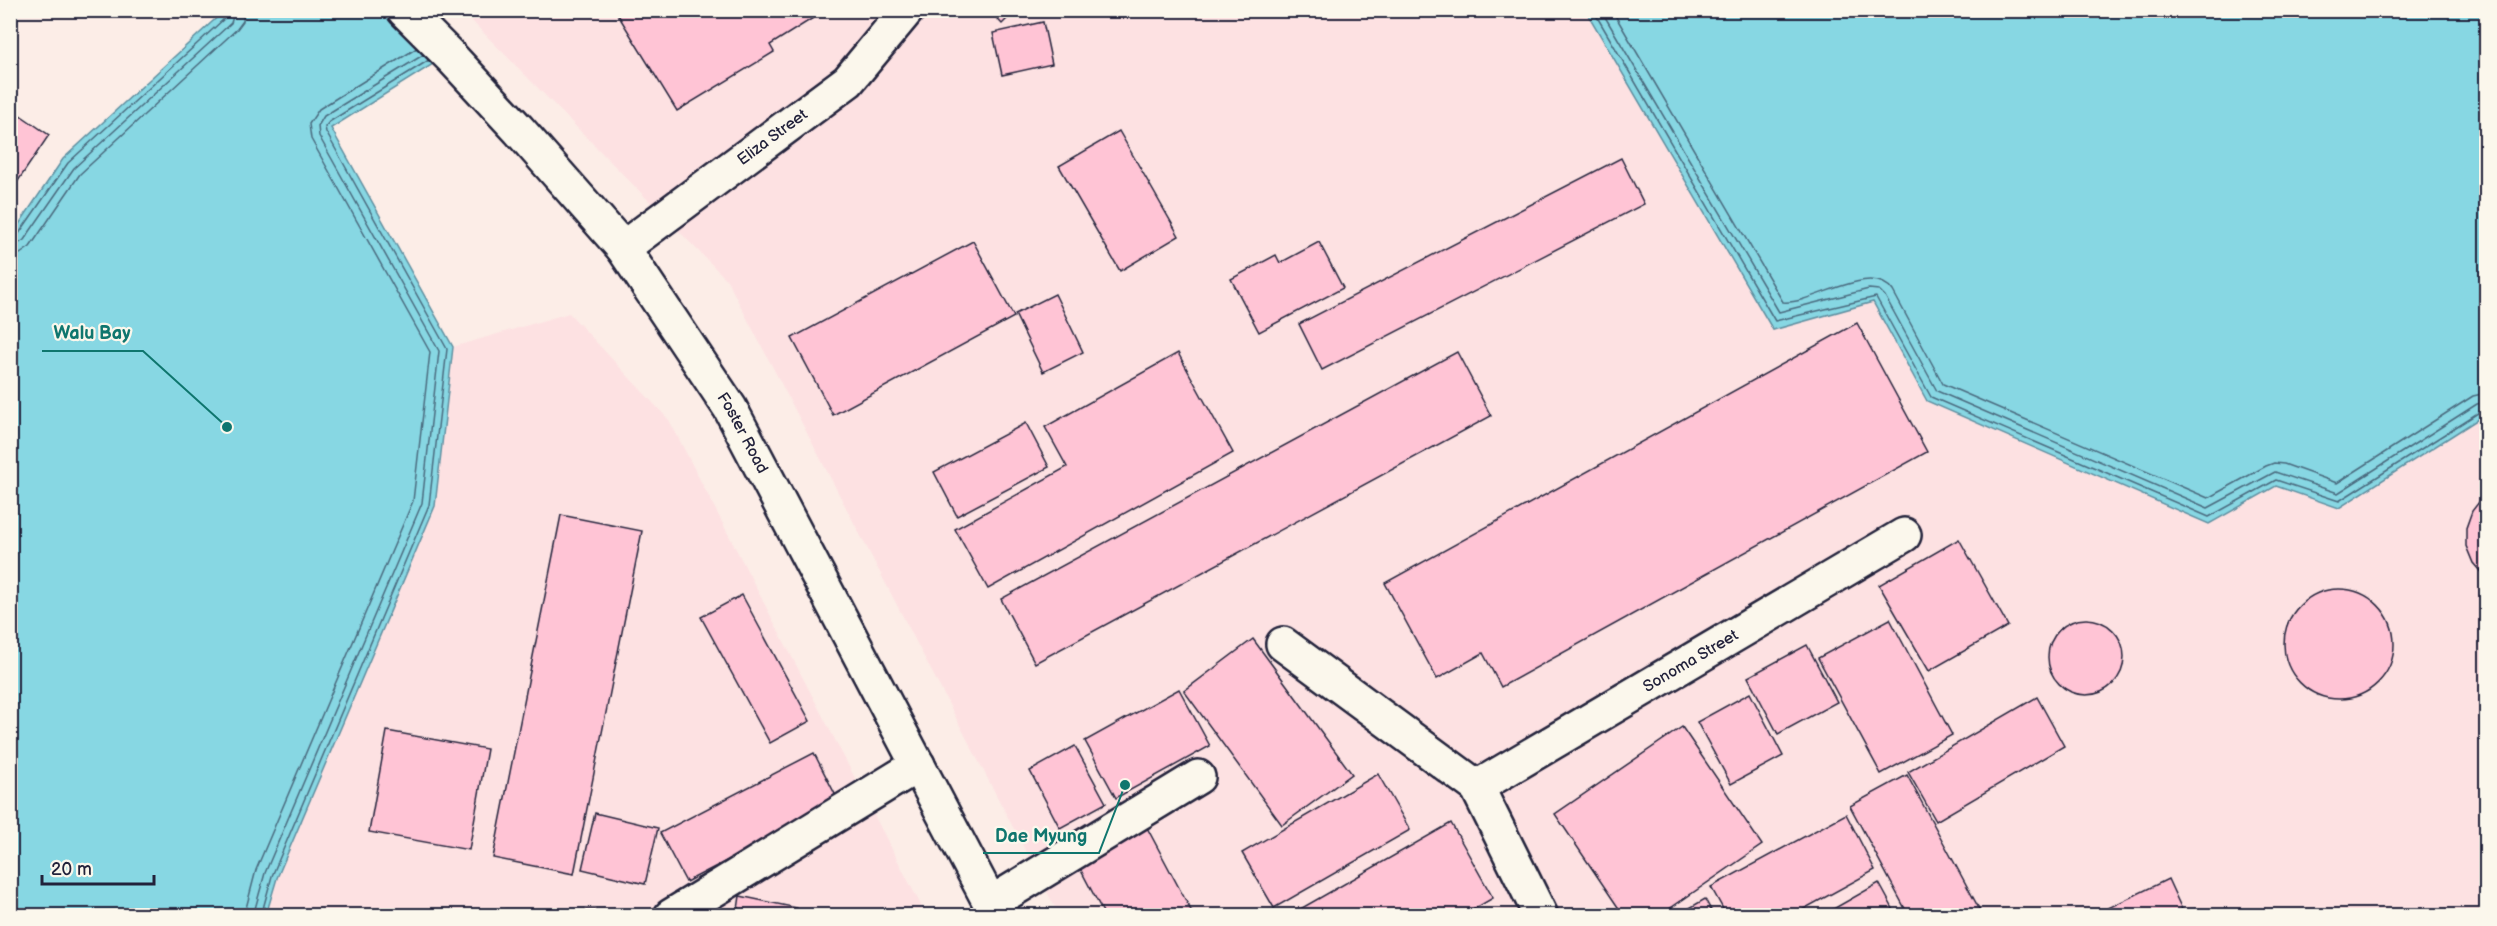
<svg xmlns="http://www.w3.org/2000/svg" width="2497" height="926" font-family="'Balsamiq Sans',sans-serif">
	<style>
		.built { fill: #fde1e2 }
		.water { fill: #87d7e3; stroke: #5f8fa0; stroke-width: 1.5 }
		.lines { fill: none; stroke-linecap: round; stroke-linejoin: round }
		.shore { stroke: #4a6a7e; stroke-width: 1.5 }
		.building { fill: #ffc4d5; stroke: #22223b; stroke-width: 1.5 }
		.minor-casing { stroke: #22223b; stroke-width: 38 }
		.major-casing { stroke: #22223b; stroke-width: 38 }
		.minor { stroke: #fbf7ec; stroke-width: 33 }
		.major { stroke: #fbf7ec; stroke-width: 33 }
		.labels { text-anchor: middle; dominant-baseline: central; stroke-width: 4.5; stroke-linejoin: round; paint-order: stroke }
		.street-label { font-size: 16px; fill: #22223b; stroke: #fbf7ec }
		.leader { fill: none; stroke: #0f766e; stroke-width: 2 }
		.callout-dot { fill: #0f766e; stroke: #fbf7ec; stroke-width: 2 }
		.callout-label { font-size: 18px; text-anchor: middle; font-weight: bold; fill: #0f766e; stroke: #fbf7ec; stroke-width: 4.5; stroke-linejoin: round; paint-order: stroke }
	</style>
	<rect width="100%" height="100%" fill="#fcede7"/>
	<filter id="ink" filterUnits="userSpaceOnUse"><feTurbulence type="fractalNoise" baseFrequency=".0167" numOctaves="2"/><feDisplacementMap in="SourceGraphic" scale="12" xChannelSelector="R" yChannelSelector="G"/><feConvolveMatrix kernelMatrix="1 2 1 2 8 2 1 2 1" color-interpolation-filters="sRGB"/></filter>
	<g filter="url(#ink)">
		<g class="built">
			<path d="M 462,11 L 1586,11 L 1773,329 L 1873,302 L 1927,401 L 2209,524 L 2276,486 L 2339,508 L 2486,414 L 2486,915 L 1059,915 L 727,280 Z"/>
			<path d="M 569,313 L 669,420 L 926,915 L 266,916 L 277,878 L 435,506 L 453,347 Z"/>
		</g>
		<g class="water">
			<path d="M 224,11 L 433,11 L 449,54 L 331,128 L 453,347 L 435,506 L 277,878 L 266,915 L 11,916 L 11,236 L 63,159 Z"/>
			<path d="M 1586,11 L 2486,11 L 2486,414 L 2339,508 L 2276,486 L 2209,524 L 1927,401 L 1873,302 L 1773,330 Z"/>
		</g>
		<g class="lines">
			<g class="shore">
				<path d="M 1593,10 L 1775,321 L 1876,297 L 1931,397 L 2209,517 L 2276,480 L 2339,501 L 2481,411 L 2486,410"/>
				<path d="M 1601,10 L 1779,312 L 1869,289 L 1879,290 L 1885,296 L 1937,391 L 2208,508 L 2275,472 L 2338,493 L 2477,404 L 2486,402"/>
				<path d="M 1612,10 L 1783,302 C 1813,305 1871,260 1893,291 L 1943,384 L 2208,498 L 2266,466 L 2274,463 L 2284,464 L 2337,483 L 2473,396 L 2486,393"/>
				<path d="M 10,238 L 18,235 L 68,163 L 225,18 L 228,10"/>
				<path d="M 10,246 L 18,244 L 24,240 L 74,168 L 231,23 L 235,10"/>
				<path d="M 10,255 L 20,254 L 30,247 L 80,174 L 237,29 L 243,21 L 244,10"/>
				<path d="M 244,916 L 256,870 L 413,501 L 430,352 L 311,139 L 309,124 L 319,109 L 417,48"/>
				<path d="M 253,916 L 265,873 L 422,503 L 439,351 L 319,136 L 318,126 L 324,116 L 423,55"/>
				<path d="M 261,916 L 272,876 L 429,505 L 447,349 L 326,132 L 325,127 L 329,122 L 429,60"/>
			</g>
		</g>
		<g class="building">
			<path d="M 615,10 L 826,10 L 770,45 L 774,52 L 677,111 Z"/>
			<path d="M 989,10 L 1016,10 L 1002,24 Z"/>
			<path d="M 1043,22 L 1052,64 L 1002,75 L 993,33 Z"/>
			<path d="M 10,108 L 49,135 L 18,181 L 10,176 Z"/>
			<path d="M 1119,131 L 1179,236 L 1120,271 L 1059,166 Z"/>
			<path d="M 1621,158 L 1644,204 L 1322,370 L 1299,324 Z"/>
			<path d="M 973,241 L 1014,317 L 833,415 L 792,338 Z"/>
			<path d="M 1319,242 L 1343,288 L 1259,332 L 1231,279 L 1276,255 L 1280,263 Z"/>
			<path d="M 1055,294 L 1083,352 L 1043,372 L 1015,314 Z"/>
			<path d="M 1857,323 L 1927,452 L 1501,687 L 1483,653 L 1437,679 L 1385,583 Z"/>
			<path d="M 1457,352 L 1491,416 L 1035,663 L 1001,599 Z"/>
			<path d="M 1178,353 L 1233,453 L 988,589 L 955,529 L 1067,467 L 1045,427 Z"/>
			<path d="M 1026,423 L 1049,467 L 957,516 L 934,472 Z"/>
			<path d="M 2486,493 L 2486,578 L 2473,563 L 2466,546 L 2466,528 L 2472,511 Z"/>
			<path d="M 561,515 L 642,531 L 574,874 L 493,858 Z"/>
			<path d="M 1959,539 L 2008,626 L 1929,671 L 1879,585 Z"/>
			<circle cx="2339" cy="644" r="55"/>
			<path d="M 742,595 L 810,721 L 770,743 L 701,617 Z"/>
			<circle cx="2086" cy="657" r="38"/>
			<path d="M 1890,619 L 1952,735 L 1881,774 L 1818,658 Z"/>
			<path d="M 1253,639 L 1352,774 L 1282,825 L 1184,691 Z"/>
			<path d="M 1807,645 L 1837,702 L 1778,734 L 1748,677 Z"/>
			<path d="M 1179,689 L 1210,746 L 1116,798 L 1085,741 Z"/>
			<path d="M 1750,693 L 1783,756 L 1731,784 L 1697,722 Z"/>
			<path d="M 2037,697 L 2064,746 L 1936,821 L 1908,772 Z"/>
			<path d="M 1682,727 L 1762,845 L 1659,916 L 1624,916 L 1555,814 Z"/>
			<path d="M 387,731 L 487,749 L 469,850 L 369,832 Z"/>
			<path d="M 1075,746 L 1106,803 L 1060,828 L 1030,771 Z"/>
			<path d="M 814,753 L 839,802 L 686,882 L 660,833 Z"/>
			<path d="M 1378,774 L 1410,830 L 1274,908 L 1242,853 Z"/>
			<path d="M 1907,775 L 1983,916 L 1909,916 L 1850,806 Z"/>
			<path d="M 595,813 L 658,828 L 645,884 L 582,869 Z"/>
			<path d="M 1846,814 L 1875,870 L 1791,916 L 1727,916 L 1711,887 Z"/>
			<path d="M 1144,822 L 1194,916 L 1105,916 L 1075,859 Z"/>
			<path d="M 1451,823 L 1493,898 L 1462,916 L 1288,916 Z"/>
			<path d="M 2168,879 L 2185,916 L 2102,916 L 2100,912 Z"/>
			<path d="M 1879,883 L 1897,916 L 1821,916 Z"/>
			<path d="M 740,896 L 797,908 L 796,916 L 737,916 Z"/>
			<path d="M 1705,899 L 1714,916 L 1676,916 Z"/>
			<path d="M 505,909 L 608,910 L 608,916 L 505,916 Z"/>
		</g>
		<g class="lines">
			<defs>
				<g id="minor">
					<path id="s1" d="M 623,248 L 848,81 L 907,10"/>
					<path d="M 1283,644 L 1477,787 L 1541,916"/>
					<path id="s2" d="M 1477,787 L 1904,535"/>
					<path d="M 991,903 L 1198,777"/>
					<path d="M 671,916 L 918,765"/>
				</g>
				<g id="major">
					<path id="s3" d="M 404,10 L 452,58 L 519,130 L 623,248 L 730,408 L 997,916"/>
				</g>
			</defs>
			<use href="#minor" class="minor-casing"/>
			<use href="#major" class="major-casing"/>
			<use href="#minor" class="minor"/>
			<use href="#major" class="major"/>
		</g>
	</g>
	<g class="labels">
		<g class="street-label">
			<text stroke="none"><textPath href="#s1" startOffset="186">Eliza Street</textPath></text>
			<text stroke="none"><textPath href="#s3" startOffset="544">Foster Road</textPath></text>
			<text stroke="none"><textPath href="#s2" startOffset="248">Sonoma Street</textPath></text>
		</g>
	</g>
	<path class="leader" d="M227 427L143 351H42M1125 785L1099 853H983"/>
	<g class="callout-dot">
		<circle cx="227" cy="427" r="6"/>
		<circle cx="1125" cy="785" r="6"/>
	</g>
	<g class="callout-label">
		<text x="92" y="339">Walu Bay</text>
		<text x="1041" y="842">Dae Myung</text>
	</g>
	<rect width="2497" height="926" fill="none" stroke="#fbf7ec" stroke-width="36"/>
	<rect x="18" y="18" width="2461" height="890" fill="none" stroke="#22223b" stroke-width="2" filter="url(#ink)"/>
	<path d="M42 875v9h112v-9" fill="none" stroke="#22223b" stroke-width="3"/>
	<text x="51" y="875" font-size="18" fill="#22223b" stroke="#fbf7ec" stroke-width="4.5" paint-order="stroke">20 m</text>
</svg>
